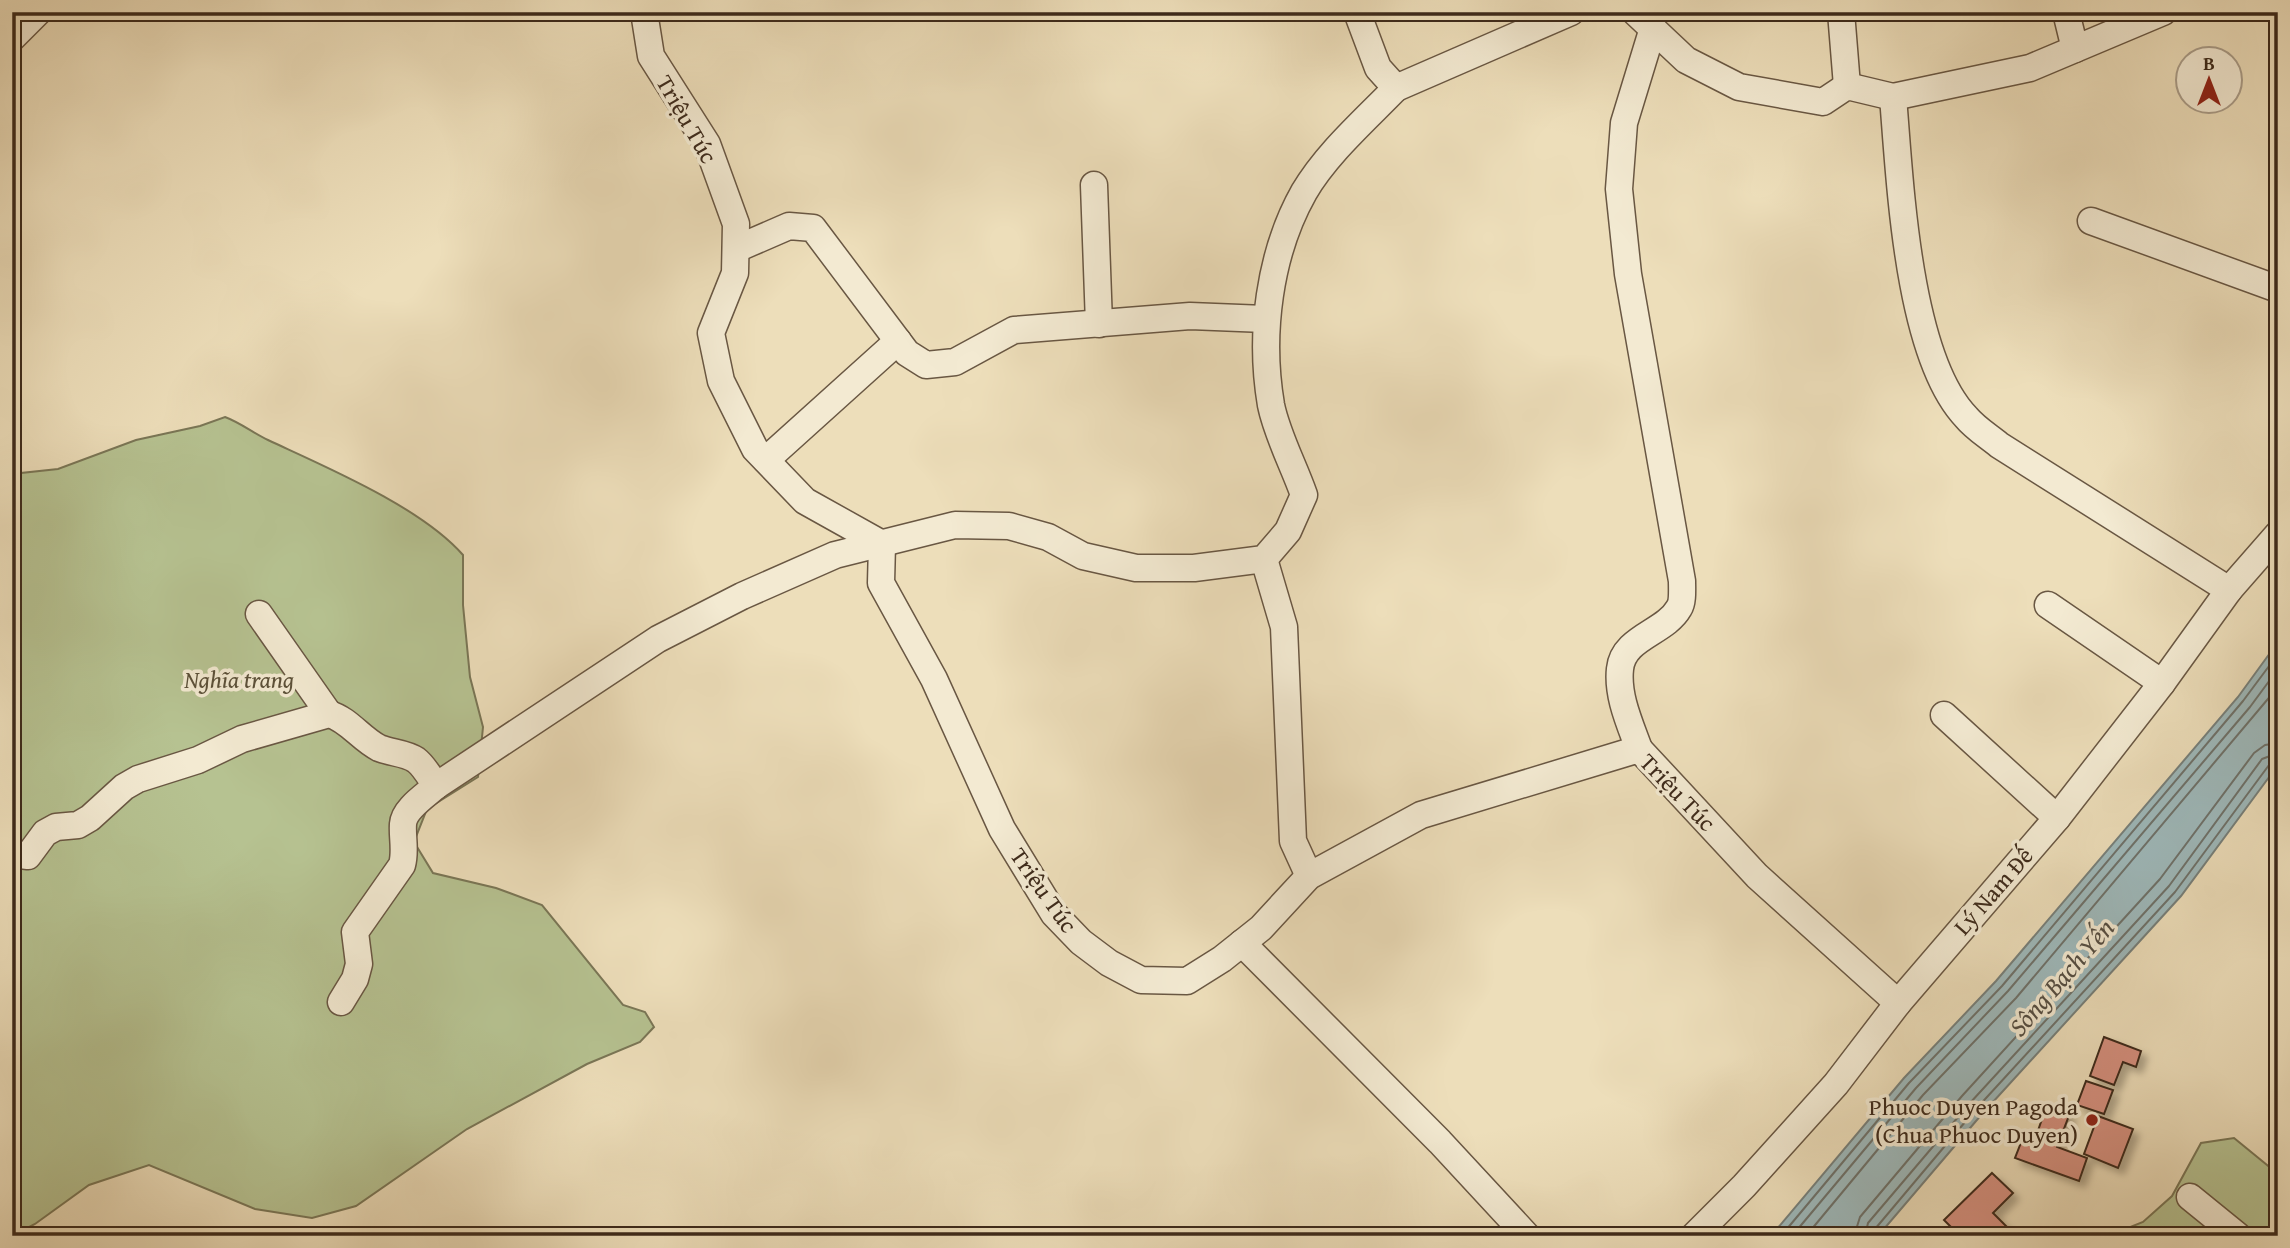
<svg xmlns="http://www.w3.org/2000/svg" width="2290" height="1248" font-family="'Gentium Book Plus',serif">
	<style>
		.green { fill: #b6c291; stroke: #7a7656; stroke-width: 2 }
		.water { fill: #9eb9bb; stroke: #77807b; stroke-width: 2 }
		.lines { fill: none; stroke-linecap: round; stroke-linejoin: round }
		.shore { stroke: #6e726b; stroke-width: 2 }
		.building { fill: #d5907f; stroke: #3d2a1b; stroke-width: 2; filter: url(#shadow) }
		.minor-casing { stroke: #695743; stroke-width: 29 }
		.minor { stroke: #f3ead2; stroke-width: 26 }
		.poi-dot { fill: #8f2418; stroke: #f3ead2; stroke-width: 2.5 }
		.labels { text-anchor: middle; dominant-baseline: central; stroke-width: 7; stroke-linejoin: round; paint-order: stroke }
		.street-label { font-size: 24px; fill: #3d2a1b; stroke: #f3ead2 }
		.park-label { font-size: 24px; font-style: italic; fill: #5b5038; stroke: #f3ead2 }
		.poi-label { font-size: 24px; fill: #3d2a1b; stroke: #f3ead2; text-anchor: end }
		.water-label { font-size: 26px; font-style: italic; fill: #554e43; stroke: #f3ead2 }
	</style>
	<defs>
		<filter id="shadow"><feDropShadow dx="6" dy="6" stdDeviation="3.5" flood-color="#0004"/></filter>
	</defs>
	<rect width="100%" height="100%" fill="#eddeba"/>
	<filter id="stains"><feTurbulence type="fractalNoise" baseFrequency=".00286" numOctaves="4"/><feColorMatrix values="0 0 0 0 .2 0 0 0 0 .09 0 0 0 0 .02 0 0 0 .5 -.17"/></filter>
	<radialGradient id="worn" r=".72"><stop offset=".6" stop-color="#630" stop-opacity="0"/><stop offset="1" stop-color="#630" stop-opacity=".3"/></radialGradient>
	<g class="green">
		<path d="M 225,417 C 241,423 253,433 268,440 C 326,467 421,507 463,555 L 463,605 L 470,677 L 483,727 L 478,777 L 427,809 L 414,842 L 433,873 L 496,888 L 542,905 L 623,1005 L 645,1012 L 654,1027 L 640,1042 L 587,1064 L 467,1129 L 356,1206 L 312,1218 L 255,1209 L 149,1165 L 89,1185 L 35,1224 L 12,1236 L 12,474 L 58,469 L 136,440 L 200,426 Z"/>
		<path d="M 2234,1138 L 2278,1174 L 2278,1236 L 2108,1236 L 2143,1222 L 2172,1196 L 2201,1143 Z"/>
	</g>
	<path class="water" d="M 2278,642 L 2278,765 L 2181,896 L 1982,1114 L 1878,1236 L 1771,1236 L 1904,1078 L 1996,981 L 2238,697 Z"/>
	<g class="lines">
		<g class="shore">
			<path d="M 1781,1236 L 1909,1083 L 2002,986 L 2243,701 L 2278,654"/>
			<path d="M 1792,1236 L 1916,1088 L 2008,991 L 2250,707 L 2278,669"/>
			<path d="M 1806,1236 L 1923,1095 L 2016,998 L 2278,687"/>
			<path d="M 1854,1236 L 1860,1217 L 1962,1096 L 2160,879 L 2254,753 L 2265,745 L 2278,743"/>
			<path d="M 1865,1236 L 1868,1223 L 1970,1103 L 2169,886 L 2262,759 L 2278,753"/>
			<path d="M 1874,1236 L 1875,1229 L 1976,1109 L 2175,892 L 2269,765 L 2278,762"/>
		</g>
	</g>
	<g class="building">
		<path d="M 2104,1037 L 2141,1051 L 2136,1067 L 2123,1062 L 2114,1085 L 2090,1076 Z"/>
		<path d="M 2086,1081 L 2113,1090 L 2104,1114 L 2077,1105 Z"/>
		<path d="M 2047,1105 L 2070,1113 L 2057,1147 L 2087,1158 L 2079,1181 L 2015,1158 L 2024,1135 L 2035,1139 Z"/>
		<path d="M 2098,1116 L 2133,1129 L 2118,1168 L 2084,1154 Z"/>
		<path d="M 1992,1173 L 2013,1193 L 1993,1213 L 2016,1236 L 1960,1236 L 1944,1220 Z"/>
	</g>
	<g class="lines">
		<defs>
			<g id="minor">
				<path d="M 644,12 L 651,56 L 707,144 L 736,224 L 735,273 L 711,333 L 721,381 L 755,449 L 805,501 L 882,544 L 881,583 L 934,679 L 1002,829 L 1054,914 L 1081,942 L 1109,963 L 1141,980 L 1187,981 L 1222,959 L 1261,928 L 1309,876 L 1421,815 L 1639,749 L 1757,876 L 1898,1003"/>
				<path d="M 1357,12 L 1378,68 L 1396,88 L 1571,12"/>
				<path d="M 1635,12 L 1686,60 L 1739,87 L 1823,102 L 1847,86 L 1893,97 L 2030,68 L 2163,12"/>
				<path d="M 1841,12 L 1847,86"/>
				<path d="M 2066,12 L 2075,49"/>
				<path d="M 12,38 L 38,12"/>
				<path d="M 1893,97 C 1900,180 1907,355 1966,417 C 1975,428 1988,436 1999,445 L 2229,590"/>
				<path d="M 1094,185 L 1099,324"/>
				<path d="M 2091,221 L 2278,289"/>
				<path d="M 736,249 L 789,226 L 813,228 L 907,353 L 926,365 L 955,362 L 1014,330 L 1190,316 L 1265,319"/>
				<path d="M 766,460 L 898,341"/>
				<path d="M 1264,559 L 1284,627 L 1293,841 L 1309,876"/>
				<path d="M 2048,605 L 2162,683"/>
				<path d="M 259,614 L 329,714"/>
				<path d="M 1944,715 L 2057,818"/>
				<path d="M 1639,749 C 1630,724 1617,696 1620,669 C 1623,637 1665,633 1679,608 C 1683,602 1682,589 1682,581 L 1628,274 L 1619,189 L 1624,123 L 1653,28"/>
				<path d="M 12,854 L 28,856 L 45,833 L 56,827 L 78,825 L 90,818 L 124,787 L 138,779 L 198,760 L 242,739 L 329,714 C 348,719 361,739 379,748 C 391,753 406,753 416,760 C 424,766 430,777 436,786"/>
				<path d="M 1242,943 L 1440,1142 L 1527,1236"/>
				<path d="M 341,1002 L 355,979 L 359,964 L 355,932 L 402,865 C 406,851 402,838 403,824 C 404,809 425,796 436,786 L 658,639 L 742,596 L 835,555 L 955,525 L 1009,526 L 1048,537 L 1083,556 L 1136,568 L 1194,568 L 1264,559 L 1288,531 L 1304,495 C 1294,466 1277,435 1271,405 C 1259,335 1269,254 1304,192 C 1327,153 1365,120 1396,88"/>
				<path d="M 2190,1197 L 2238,1236"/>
				<path d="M 1694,1236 L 1744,1186 L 1836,1084 L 1898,1003 L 2057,818 L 2162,683 L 2229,590 L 2278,534"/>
			</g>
		</defs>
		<use href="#minor" class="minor-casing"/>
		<use href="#minor" class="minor"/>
	</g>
	<circle class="poi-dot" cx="2092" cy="1120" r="7"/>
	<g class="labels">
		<g class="street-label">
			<text transform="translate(687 119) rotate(60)">Triệu Túc</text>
			<text transform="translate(1678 792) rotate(46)">Triệu Túc</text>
			<text transform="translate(1044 890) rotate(55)">Triệu Túc</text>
			<text transform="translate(1993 891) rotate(-49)">Lý Nam Đế</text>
		</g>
		<g class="park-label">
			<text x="239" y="679">Nghĩa trang</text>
		</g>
		<g class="poi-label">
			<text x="2078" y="1106">Phuoc Duyen Pagoda<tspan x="2078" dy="28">(Chua Phuoc Duyen)</tspan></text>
		</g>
		<g class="water-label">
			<text transform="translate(2061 977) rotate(-49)">Sông Bạch Yến</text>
		</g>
	</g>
	<rect width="2290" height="1248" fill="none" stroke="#eddeba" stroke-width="42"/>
	<rect x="14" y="14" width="2262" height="1220" fill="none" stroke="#3d2a1b" stroke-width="3.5"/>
	<rect x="21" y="21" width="2248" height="1206" fill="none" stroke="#3d2a1b" stroke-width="2"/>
	<g transform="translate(2209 80)"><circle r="33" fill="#f3ead2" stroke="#aa9d89" stroke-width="2"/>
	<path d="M0-5L12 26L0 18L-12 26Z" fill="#8f2418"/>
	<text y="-10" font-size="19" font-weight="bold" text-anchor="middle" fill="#3d2a1b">B</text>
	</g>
	<rect width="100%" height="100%" filter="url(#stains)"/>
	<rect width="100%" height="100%" fill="url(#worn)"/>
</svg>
